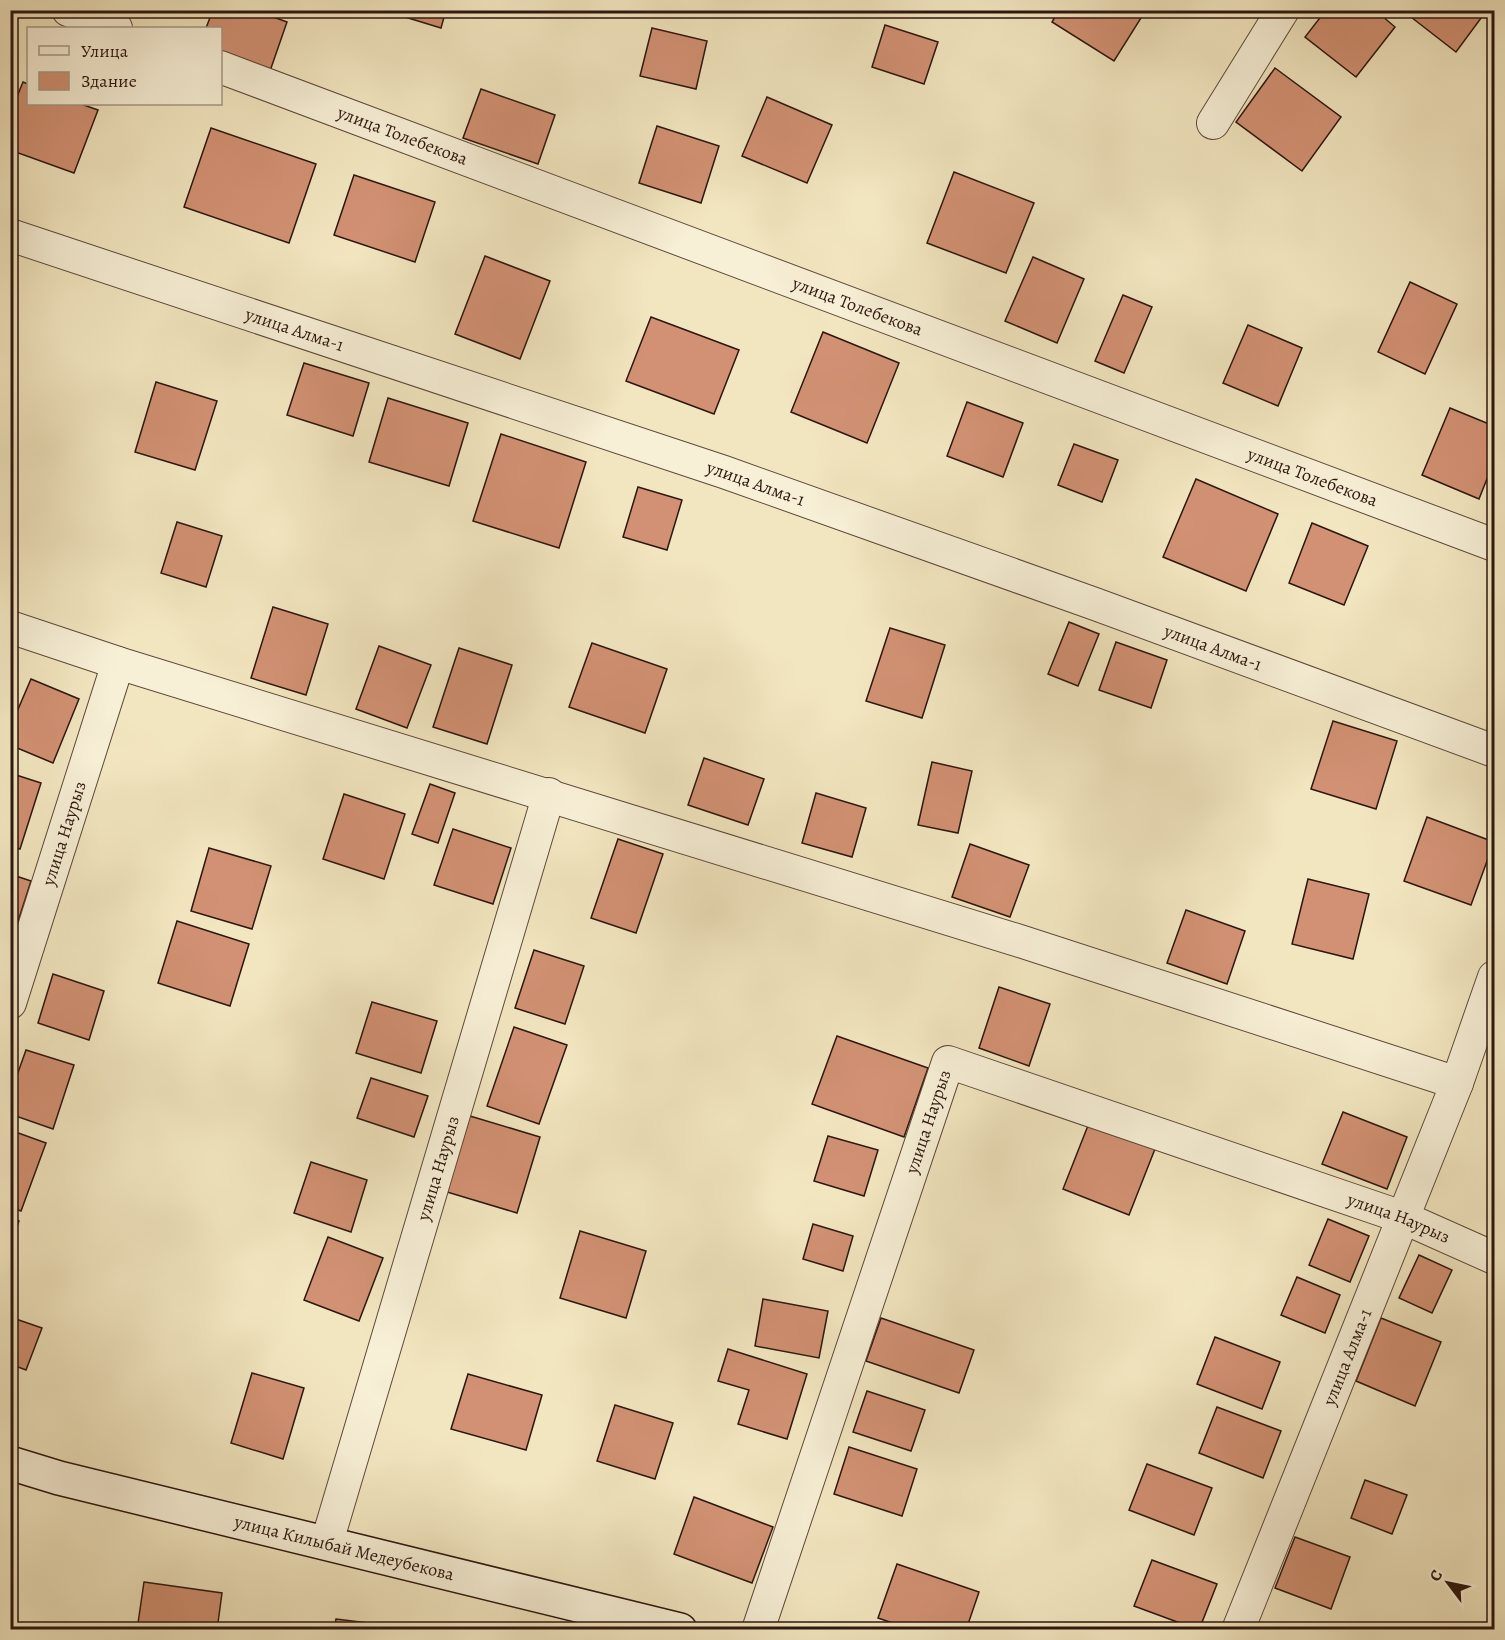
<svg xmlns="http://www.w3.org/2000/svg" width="1505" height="1640" font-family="Alegreya,serif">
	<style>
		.building { fill: #d29174; stroke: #2c160e; stroke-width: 1.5 }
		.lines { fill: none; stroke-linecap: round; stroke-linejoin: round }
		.street-casing { stroke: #5e4a3a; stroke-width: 34 }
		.secondary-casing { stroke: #2c160e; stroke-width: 36 }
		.street { stroke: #f7efd6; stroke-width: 32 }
		.secondary { stroke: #f7efd6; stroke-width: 33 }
		.labels { text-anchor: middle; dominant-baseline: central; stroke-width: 4.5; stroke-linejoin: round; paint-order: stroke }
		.street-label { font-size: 18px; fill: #2c160e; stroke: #f7efd6 }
	</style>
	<rect width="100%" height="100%" fill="#f2e6c0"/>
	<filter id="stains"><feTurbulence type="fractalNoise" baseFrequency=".00333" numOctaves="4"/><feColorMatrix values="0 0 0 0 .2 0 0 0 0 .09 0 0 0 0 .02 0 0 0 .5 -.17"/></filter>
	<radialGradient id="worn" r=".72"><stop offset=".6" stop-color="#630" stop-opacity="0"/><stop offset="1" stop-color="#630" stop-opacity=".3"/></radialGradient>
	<g class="building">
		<path d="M 213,10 L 254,10 L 287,22 L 270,71 L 220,53 L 220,28 L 206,28 Z"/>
		<path d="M 382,10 L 446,10 L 441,28 Z"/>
		<path d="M 1059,10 L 1146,10 L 1114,61 L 1052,22 Z"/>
		<path d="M 1326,10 L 1375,10 L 1395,27 L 1356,77 L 1305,37 Z"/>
		<path d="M 1402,10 L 1487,10 L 1456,52 Z"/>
		<path d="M 885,25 L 938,42 L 924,84 L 872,67 Z"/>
		<path d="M 652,28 L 707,41 L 696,89 L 640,76 Z"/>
		<path d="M 1275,68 L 1341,117 L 1302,171 L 1236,122 Z"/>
		<path d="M 23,82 L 28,84 L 28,104 L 81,104 L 98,110 L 74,173 L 10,150 L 10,114 Z"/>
		<path d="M 481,89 L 555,115 L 538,164 L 463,138 Z"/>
		<path d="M 767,97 L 832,125 L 807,183 L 742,156 Z"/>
		<path d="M 657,126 L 719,146 L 701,203 L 639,183 Z"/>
		<path d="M 211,128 L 316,164 L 289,243 L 184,207 Z"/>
		<path d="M 954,172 L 1034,203 L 1006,273 L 927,243 Z"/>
		<path d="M 354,175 L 435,202 L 415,262 L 334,235 Z"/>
		<path d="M 485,256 L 550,281 L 520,359 L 455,334 Z"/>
		<path d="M 1033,257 L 1084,279 L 1057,343 L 1005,321 Z"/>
		<path d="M 1410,282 L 1457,304 L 1425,374 L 1378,352 Z"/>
		<path d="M 1123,295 L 1152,307 L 1124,373 L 1095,361 Z"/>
		<path d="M 651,317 L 739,350 L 714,414 L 626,381 Z"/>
		<path d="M 1248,325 L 1302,348 L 1278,406 L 1223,383 Z"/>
		<path d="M 823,332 L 899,363 L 867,443 L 791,412 Z"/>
		<path d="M 304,363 L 369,383 L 353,436 L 287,415 Z"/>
		<path d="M 156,382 L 217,401 L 195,470 L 135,452 Z"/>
		<path d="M 388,398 L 468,423 L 449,486 L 369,462 Z"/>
		<path d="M 967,402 L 1023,423 L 1003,477 L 947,456 Z"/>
		<path d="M 1450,408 L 1494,426 L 1494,461 L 1479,499 L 1422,475 Z"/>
		<path d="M 501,434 L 586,462 L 559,548 L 473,521 Z"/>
		<path d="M 1074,444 L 1118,460 L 1102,502 L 1058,485 Z"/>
		<path d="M 1196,479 L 1278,514 L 1246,591 L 1163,557 Z"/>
		<path d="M 638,487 L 682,500 L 667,550 L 623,537 Z"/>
		<path d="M 177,522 L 222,536 L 206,587 L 161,573 Z"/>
		<path d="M 1312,523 L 1368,546 L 1344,605 L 1289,583 Z"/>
		<path d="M 273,607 L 328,624 L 306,695 L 251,678 Z"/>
		<path d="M 1069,622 L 1099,634 L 1078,686 L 1048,674 Z"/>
		<path d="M 890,628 L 945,645 L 922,718 L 866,701 Z"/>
		<path d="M 1116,642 L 1167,660 L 1151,708 L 1099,690 Z"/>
		<path d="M 592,643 L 667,669 L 645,733 L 569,707 Z"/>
		<path d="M 379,646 L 431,665 L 407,728 L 356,709 Z"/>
		<path d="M 459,648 L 512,665 L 487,744 L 433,727 Z"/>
		<path d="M 31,679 L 79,699 L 53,763 L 10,745 L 10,728 Z"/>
		<path d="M 1333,721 L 1397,741 L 1376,809 L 1311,789 Z"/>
		<path d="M 704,758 L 764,779 L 748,825 L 688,805 Z"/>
		<path d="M 932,762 L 972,771 L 958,833 L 918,825 Z"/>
		<path d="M 10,773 L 41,783 L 20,849 L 10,846 Z"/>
		<path d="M 430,784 L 455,793 L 438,843 L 412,834 Z"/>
		<path d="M 816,793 L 866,808 L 852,857 L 802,843 Z"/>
		<path d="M 344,794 L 405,814 L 384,879 L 323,859 Z"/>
		<path d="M 1427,817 L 1494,842 L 1471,905 L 1404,881 Z"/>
		<path d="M 453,829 L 511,848 L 493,904 L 434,885 Z"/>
		<path d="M 618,839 L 663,854 L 636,933 L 591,918 Z"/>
		<path d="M 970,844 L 1029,865 L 1010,917 L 952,897 Z"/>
		<path d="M 209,848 L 271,866 L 252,929 L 191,911 Z"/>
		<path d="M 10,874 L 31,881 L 14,934 L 10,933 Z"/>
		<path d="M 1308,879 L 1369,894 L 1353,959 L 1292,944 Z"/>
		<path d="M 1186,910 L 1245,931 L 1227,984 L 1167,963 Z"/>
		<path d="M 177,921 L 249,944 L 230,1006 L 158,983 Z"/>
		<path d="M 534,950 L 584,966 L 565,1024 L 515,1008 Z"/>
		<path d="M 53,974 L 104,991 L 89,1040 L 38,1023 Z"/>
		<path d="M 999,987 L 1050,1004 L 1029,1066 L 979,1048 Z"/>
		<path d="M 372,1002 L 437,1021 L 421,1073 L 356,1053 Z"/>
		<path d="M 514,1027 L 567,1045 L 539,1124 L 487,1106 Z"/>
		<path d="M 837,1036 L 928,1068 L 904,1137 L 812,1104 Z"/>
		<path d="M 26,1050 L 74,1065 L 53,1129 L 10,1114 L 10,1095 Z"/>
		<path d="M 371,1078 L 428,1096 L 414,1137 L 357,1118 Z"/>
		<path d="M 1343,1112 L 1407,1137 L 1387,1189 L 1322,1164 Z"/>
		<path d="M 470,1116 L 540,1137 L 517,1213 L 447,1192 Z"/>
		<path d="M 1089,1123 L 1155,1149 L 1129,1215 L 1063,1189 Z"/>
		<path d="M 10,1130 L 46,1143 L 21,1211 L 10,1207 Z"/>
		<path d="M 828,1136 L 878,1150 L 864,1196 L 814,1181 Z"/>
		<path d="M 311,1162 L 367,1180 L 351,1232 L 294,1213 Z"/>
		<path d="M 10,1218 L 19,1221 L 10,1246 Z"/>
		<path d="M 1328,1219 L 1369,1236 L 1350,1282 L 1309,1265 Z"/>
		<path d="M 813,1224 L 853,1236 L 843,1271 L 803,1259 Z"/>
		<path d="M 580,1231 L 646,1251 L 626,1318 L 560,1298 Z"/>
		<path d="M 328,1237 L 383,1258 L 359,1321 L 304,1300 Z"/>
		<path d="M 1419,1255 L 1452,1270 L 1432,1313 L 1399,1298 Z"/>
		<path d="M 1297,1277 L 1340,1295 L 1325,1333 L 1281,1315 Z"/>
		<path d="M 763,1299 L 828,1311 L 819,1358 L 755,1346 Z"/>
		<path d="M 10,1317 L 42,1328 L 26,1370 L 10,1364 Z"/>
		<path d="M 881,1318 L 974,1350 L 959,1393 L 866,1361 Z"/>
		<path d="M 1381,1318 L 1441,1342 L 1415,1406 L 1356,1381 Z"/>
		<path d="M 1215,1337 L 1280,1362 L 1262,1409 L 1197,1384 Z"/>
		<path d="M 728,1349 L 807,1374 L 787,1439 L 738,1424 L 749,1390 L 718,1381 Z"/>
		<path d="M 252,1373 L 304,1388 L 283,1459 L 231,1443 Z"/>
		<path d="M 468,1374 L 542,1395 L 526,1450 L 451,1429 Z"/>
		<path d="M 867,1391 L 925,1410 L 911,1451 L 853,1432 Z"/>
		<path d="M 615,1405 L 673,1423 L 655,1479 L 597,1461 Z"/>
		<path d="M 1217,1407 L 1281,1431 L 1263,1478 L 1199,1453 Z"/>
		<path d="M 849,1447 L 917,1469 L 902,1516 L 834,1494 Z"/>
		<path d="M 1147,1464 L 1212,1488 L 1194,1535 L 1129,1510 Z"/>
		<path d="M 1365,1480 L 1407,1495 L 1392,1534 L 1351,1518 Z"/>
		<path d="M 694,1497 L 773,1527 L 752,1583 L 674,1554 Z"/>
		<path d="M 1295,1537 L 1350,1557 L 1331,1609 L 1275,1588 Z"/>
		<path d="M 1152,1560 L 1217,1584 L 1199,1630 L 1134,1606 Z"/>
		<path d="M 897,1564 L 979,1592 L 966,1630 L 913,1630 L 878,1618 Z"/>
		<path d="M 144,1582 L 222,1593 L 217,1630 L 137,1630 Z"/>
		<path d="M 336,1619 L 425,1630 L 334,1630 Z"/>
	</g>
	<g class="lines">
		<defs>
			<g id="street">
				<path d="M 68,10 L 116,28"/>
				<path id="s1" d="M 220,67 L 1494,545"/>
				<path d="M 1213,123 L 1283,10"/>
				<path id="s2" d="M 10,235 L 724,472 L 1095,604 L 1494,751"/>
				<path d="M 10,627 L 118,663 L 1023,942 L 1457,1083"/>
				<path id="s3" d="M 10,1003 L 118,663"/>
				<path id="s4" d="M 327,1542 L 549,794"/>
				<path id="s5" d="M 758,1630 L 948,1062 L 1402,1217 L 1494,1258"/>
				<path id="s6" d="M 1238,1630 L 1457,1083 L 1494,977"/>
			</g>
			<g id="secondary">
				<path id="s7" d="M 10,1463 L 59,1478 L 680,1630"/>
			</g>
		</defs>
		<use href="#street" class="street-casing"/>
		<use href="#secondary" class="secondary-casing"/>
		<use href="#street" class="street"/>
		<use href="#secondary" class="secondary"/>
	</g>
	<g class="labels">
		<g class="street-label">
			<text stroke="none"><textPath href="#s1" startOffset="195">улица Толебекова</textPath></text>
			<text stroke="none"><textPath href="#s1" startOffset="681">улица Толебекова</textPath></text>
			<text stroke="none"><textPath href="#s2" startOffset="300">улица Алма-1</textPath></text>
			<text stroke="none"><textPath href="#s1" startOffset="1167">улица Толебекова</textPath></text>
			<text stroke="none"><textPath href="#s2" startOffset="786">улица Алма-1</textPath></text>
			<text stroke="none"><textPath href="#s2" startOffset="1272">улица Алма-1</textPath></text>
			<text stroke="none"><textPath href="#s3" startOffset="178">улица Наурыз</textPath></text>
			<text stroke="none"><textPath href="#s5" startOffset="536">улица Наурыз</textPath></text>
			<text stroke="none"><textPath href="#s4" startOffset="390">улица Наурыз</textPath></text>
			<text stroke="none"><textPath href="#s5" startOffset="1076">улица Наурыз</textPath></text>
			<text stroke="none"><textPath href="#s6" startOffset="294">улица Алма-1</textPath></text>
			<text stroke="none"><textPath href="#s7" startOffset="345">улица Килыбай Медеубекова</textPath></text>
		</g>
	</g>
	<rect width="1505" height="1640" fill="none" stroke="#f2e6c0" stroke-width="36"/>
	<rect x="12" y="12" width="1481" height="1616" fill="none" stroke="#2c160e" stroke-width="3"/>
	<rect x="18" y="18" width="1469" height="1604" fill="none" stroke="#2c160e" stroke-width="1.5"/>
	<rect x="27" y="27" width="195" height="78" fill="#f7efd6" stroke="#a69886" stroke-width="1.5"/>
	<rect x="39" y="46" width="30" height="9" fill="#f7efd6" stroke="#a69886" stroke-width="1.5"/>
	<text x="81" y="57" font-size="18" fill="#2c160e">Улица</text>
	<rect x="39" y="72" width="30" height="18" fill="#d29174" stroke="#a69886" stroke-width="1.5"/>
	<text x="81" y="87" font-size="18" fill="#2c160e">Здание</text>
	<g transform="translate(1448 1583) rotate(302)" stroke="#f7efd6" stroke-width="4.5" paint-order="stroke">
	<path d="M0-4.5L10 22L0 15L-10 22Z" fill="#2c160e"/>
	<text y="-9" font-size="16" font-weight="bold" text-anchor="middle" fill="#2c160e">С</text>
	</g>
	<rect width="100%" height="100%" filter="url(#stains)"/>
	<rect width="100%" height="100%" fill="url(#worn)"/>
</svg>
